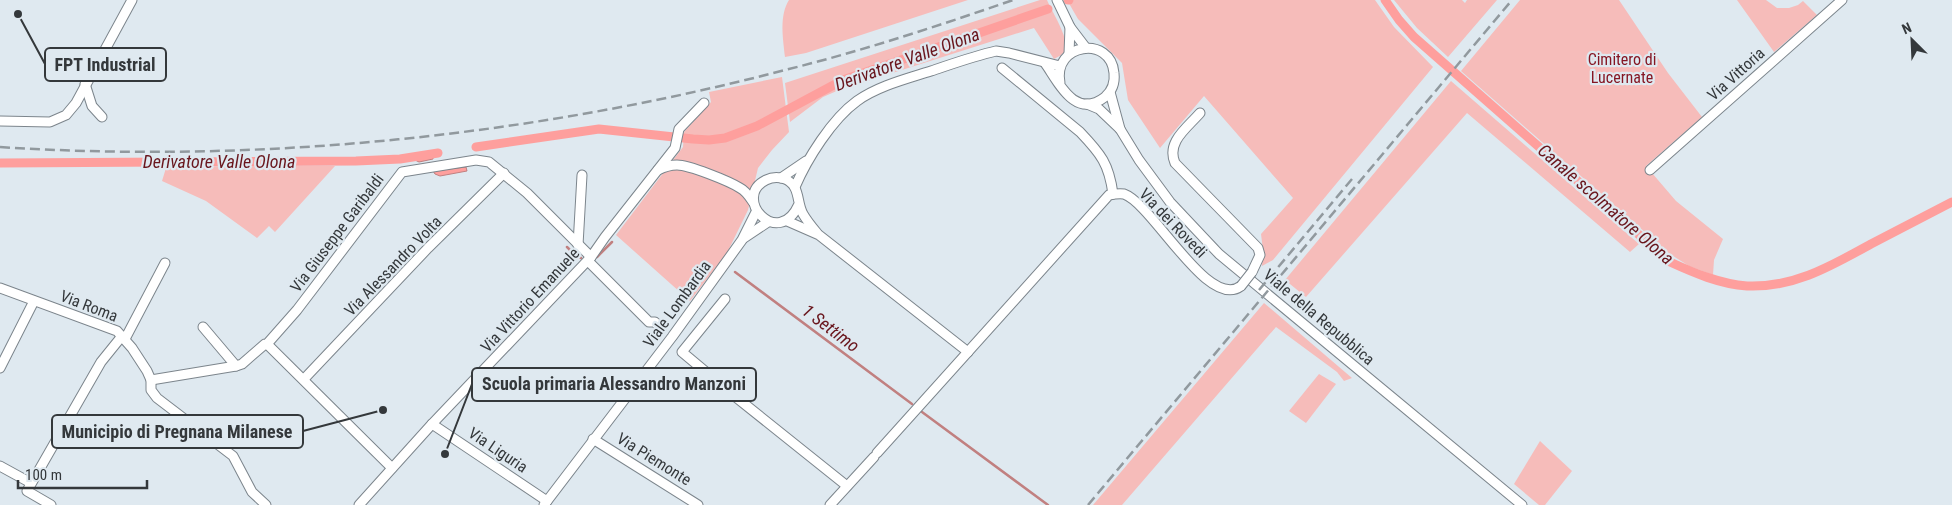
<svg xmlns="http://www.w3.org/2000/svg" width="1952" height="505" font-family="'Roboto Condensed',sans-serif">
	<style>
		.green { fill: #f6bcba }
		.water { fill: #fe9f9d; stroke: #c18080 }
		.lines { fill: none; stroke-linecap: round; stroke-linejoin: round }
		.stream { stroke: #c18080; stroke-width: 2.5 }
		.canal { stroke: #fe9f9d; stroke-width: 9 }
		.minor-casing { stroke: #7c858c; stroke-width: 11 }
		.minor { stroke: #fff; stroke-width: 9 }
		.rail { stroke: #91999e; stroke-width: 2.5; stroke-dasharray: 10 5; stroke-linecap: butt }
		.minor-bridge-casing { stroke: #7c858c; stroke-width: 11; stroke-linecap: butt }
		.minor-bridge { stroke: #fff; stroke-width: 9 }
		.labels { text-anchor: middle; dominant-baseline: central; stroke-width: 4.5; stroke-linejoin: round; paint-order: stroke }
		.park-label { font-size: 16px; fill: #851623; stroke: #dfe9f0 }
		.street-label { font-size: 16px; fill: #34383b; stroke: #dfe9f0 }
		.water-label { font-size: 18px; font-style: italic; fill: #69161d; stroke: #dfe9f0 }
		.leader { fill: none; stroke: #34383b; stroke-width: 2 }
		.callout-dot { fill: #34383b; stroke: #dfe9f0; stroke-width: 2 }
		.callout { fill: #dfe9f0; stroke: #34383b; stroke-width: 2 }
		.callout-label { font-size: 18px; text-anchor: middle; font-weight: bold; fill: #34383b }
	</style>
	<rect width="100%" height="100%" fill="#dfe9f0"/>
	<g class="green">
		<path d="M 789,0 L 968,0 L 806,53 L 785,57 C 783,38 779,16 789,0 Z"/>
		<path d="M 1040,0 L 1047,0 C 1052,12 1068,36 1066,49 C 1064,54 1058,57 1054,59 L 1034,28 L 839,90 L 823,97 L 790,122 L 785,83 Z"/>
		<path d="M 1067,0 L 1375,0 L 1394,27 L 1433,67 L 1273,260 L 1262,266 L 1263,250 L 1261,234 L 1293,198 L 1204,96 L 1160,148 L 1128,100 L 1122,63 L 1078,19 Z"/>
		<path d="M 1394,0 L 1462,0 L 1465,3 L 1467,0 L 1497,0 L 1448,57 L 1417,28 Z"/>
		<path d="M 1520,0 L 1619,0 L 1668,73 L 1702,117 L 1646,166 L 1676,201 L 1723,239 L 1714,260 L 1713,275 L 1689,266 L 1670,254 L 1461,71 Z"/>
		<path d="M 1737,0 L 1766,0 L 1777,8 L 1789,8 L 1798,5 L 1803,1 L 1817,15 L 1774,52 Z"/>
		<path d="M 782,77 L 789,132 L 772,150 L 758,168 L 748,210 L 727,253 L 690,301 L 616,235 L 683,147 L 684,132 L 711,102 L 709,92 Z"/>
		<path d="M 1451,81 L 1639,244 L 1630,252 L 1467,113 L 1306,297 L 1285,280 Z"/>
		<path d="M 233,166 L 335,166 L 275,232 L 269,226 L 257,238 L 206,201 L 162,181 L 166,168 Z"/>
		<path d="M 1264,303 L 1352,378 L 1344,381 L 1337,372 L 1276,327 L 1122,505 L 1093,505 Z"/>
		<path d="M 1319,374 L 1336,384 L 1306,423 L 1289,411 Z"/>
		<path d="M 1540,441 L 1572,471 L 1545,505 L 1539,505 L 1514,484 Z"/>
	</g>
	<g class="water">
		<path d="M 437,151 L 438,155 L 433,157 L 433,159 L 419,162 L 415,160 L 414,155 Z"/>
		<path d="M 466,167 L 467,171 L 440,176 L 435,174 L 433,171 Z"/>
	</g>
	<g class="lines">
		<g class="stream">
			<path d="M 567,247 L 576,256 L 581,258"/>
			<path d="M 597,257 L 612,242"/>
			<path d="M 735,272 L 912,404"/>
			<path d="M 922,412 L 1048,505"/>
		</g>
		<g class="canal">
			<path d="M 1068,0 L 1069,0"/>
			<path d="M 1385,0 L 1399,20 L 1414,37 L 1670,262 C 1694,273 1720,284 1747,286 C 1794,288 1831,266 1871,244 C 1898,230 1925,216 1952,202"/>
			<path d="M 476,147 L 599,129 L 693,139 L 709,140 L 725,138 L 757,126 L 843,80 L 1048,9"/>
			<path d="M 0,163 L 356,161 L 400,159 L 438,153"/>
		</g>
		<defs>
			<g id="minor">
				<path d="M 1057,0 L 1070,27 L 1086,48"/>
				<path d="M 1069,54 L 1070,27"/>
				<path d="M 1045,63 C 1059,83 1075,120 1105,97 C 1112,91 1115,82 1114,73 C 1111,35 1052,43 1060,83"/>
				<path d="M 1002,68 L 1080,132 C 1101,154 1109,164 1113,194"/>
				<path d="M 85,84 L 92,106 L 102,117"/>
				<path d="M 1110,92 L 1120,129"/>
				<path d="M 1087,104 L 1099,109 L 1120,129 L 1139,160 L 1170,202 L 1219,254 L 1522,505"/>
				<path d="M 1200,113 C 1187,128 1166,142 1175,163 L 1258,248 L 1260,255 L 1252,272"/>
				<path d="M 0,121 L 50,122 L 66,115 L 76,103 L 132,0"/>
				<path d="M 658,170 C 664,167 670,165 677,165 C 689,165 729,181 740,188 C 746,191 749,196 753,202"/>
				<path d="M 1650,170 L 1842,0"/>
				<path d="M 781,178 L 806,161"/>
				<path d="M 795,187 C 807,159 832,119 857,101 C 878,86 906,79 931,71 C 952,64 974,56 996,51 L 1009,53 L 1060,66"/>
				<path d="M 799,204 C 778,251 731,197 766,180 C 772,177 779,177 785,179 C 801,186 796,202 803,214 C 807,221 812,227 817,233"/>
				<path d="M 787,221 L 819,235 L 968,352"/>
				<path d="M 744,238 L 768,222"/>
				<path d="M 578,245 L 582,175"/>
				<path d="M 588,261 L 649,322 L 655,322 L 661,329"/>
				<path d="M 0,288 L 117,331 L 132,348 L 147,371 L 151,380 L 151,390 L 157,398 L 233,456 L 252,492 L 266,505"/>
				<path d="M 725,299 L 682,352 L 737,398 L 847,486"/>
				<path d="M 203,327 L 236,366"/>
				<path d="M 125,339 L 165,263"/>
				<path d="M 267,344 L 392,468"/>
				<path d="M 0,368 L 34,301"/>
				<path d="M 304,379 L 428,248 L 504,173"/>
				<path d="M 151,380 L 236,366 L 242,364 L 265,344 L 267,344 L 297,310 L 402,172 L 476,160 L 489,162 L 527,193 L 591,257"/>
				<path d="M 432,424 L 547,501"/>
				<path d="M 593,439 L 698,505"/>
				<path d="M 877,453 L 1109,195 C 1114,194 1119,193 1124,194 C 1153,204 1208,311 1241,286"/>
				<path d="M 0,466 L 31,483"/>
				<path d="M 51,505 L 27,491 L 101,362 L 122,336"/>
				<path d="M 359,505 L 432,424 L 591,257 L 605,237 L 675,148 L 679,129 L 704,103"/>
				<path d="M 544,505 L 672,337 L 742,240 L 756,212"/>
				<path d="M 830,505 L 874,457"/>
			</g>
		</defs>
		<use href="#minor" class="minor-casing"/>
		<use href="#minor" class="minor"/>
		<g class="rail">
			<path d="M 0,147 C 260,164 533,136 785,70 C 862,51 938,26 1013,0"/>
			<path d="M 1259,290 L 1352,179"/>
			<path d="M 1088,505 L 1512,0"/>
		</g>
		<defs>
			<path id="minor-bridge" d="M 1241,286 L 1252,272"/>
		</defs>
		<use href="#minor-bridge" class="minor-bridge-casing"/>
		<use href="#minor-bridge" class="minor-bridge"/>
	</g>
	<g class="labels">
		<g class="park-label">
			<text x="1622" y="59">Cimitero di<tspan x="1622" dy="18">Lucernate</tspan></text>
		</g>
		<g class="street-label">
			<text transform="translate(1736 74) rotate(-42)">Via Vittoria</text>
			<text transform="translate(1173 223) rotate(46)">Via dei Rovedi</text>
			<text transform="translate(337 233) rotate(-53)">Via Giuseppe Garibaldi</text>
			<text transform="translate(393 266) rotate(-46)">Via Alessandro Volta</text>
			<text transform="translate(530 300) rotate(-47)">Via Vittorio Emanuele</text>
			<text transform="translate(677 304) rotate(-54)">Viale Lombardia</text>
			<text transform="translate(89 306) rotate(21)">Via Roma</text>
			<text transform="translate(1319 317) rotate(40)">Viale della Repubblica</text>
			<text transform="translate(498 450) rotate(34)">Via Liguria</text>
			<text transform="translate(654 459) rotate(32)">Via Piemonte</text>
		</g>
		<g class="water-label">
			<text transform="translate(907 59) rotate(-20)">Derivatore Valle Olona</text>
			<text x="219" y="161">Derivatore Valle Olona</text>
			<text transform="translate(1606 204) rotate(41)">Canale scolmatore Olona</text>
			<text transform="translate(831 328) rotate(37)">1 Settimo</text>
		</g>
	</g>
	<path class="leader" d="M18 14L45 64M445 454L472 384M383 410L303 431"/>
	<g class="callout-dot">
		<circle cx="18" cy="14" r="5"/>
		<circle cx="445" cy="454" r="5"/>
		<circle cx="383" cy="410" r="5"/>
	</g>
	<g class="callout">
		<rect x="45" y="48" width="121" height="33" rx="5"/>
		<rect x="472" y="368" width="284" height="33" rx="5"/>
		<rect x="52" y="415" width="251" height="33" rx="5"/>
	</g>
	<g class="callout-label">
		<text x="105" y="71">FPT Industrial</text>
		<text x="614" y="390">Scuola primaria Alessandro Manzoni</text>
		<text x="177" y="438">Municipio di Pregnana Milanese</text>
	</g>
	<g transform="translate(1912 40) rotate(336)" stroke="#dfe9f0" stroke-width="4" paint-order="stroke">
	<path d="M0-4L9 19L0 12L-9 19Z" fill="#34383b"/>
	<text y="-8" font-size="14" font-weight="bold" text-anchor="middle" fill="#34383b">N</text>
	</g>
	<path d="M18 480v8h129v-8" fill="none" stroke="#34383b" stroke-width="2.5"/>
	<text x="25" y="480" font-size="15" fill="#34383b" stroke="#dfe9f0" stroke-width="4" paint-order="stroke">100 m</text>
</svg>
